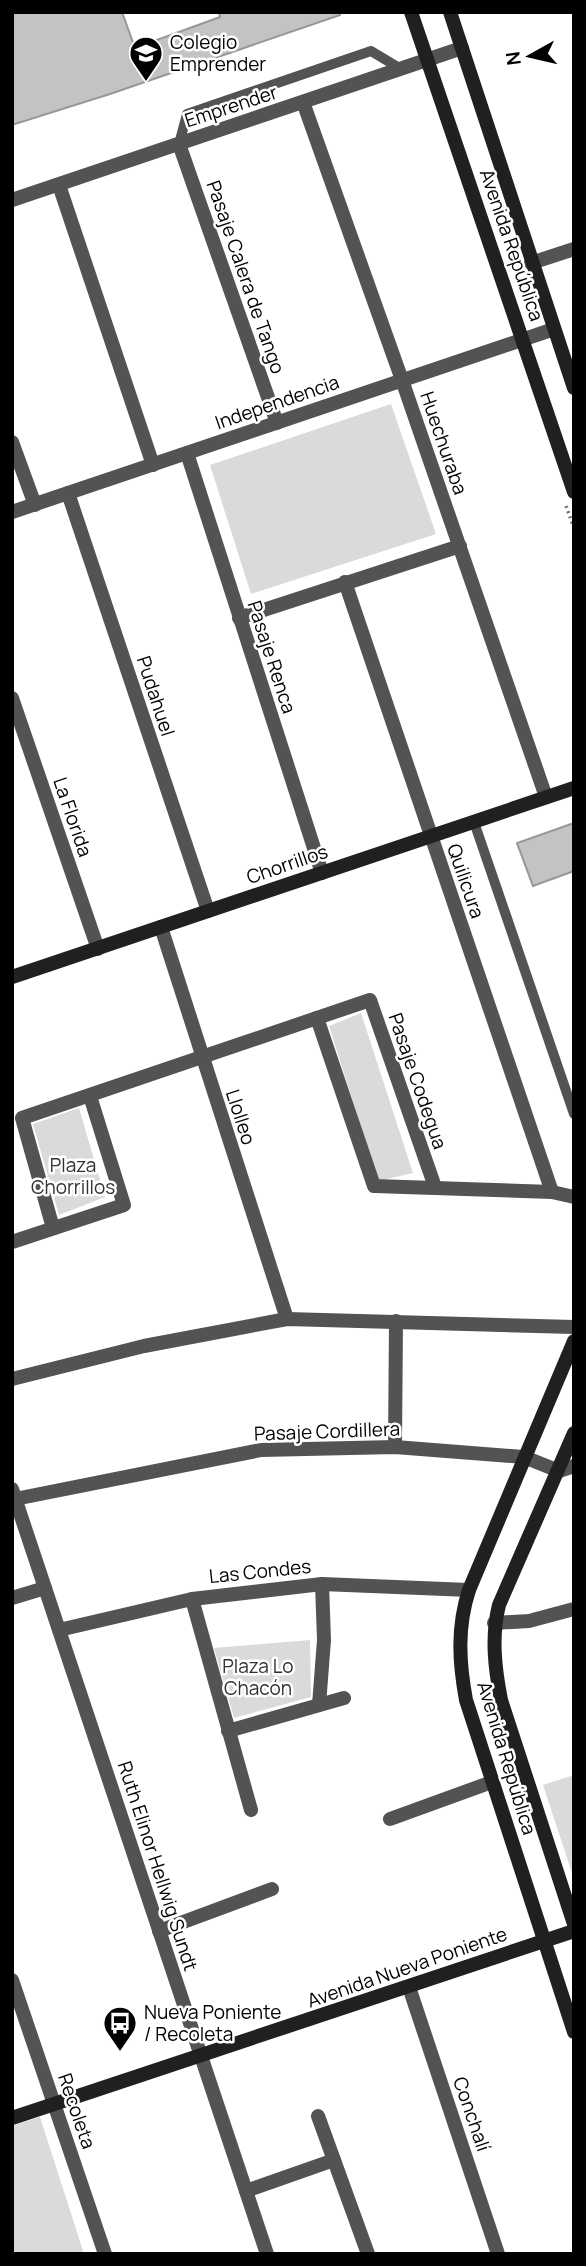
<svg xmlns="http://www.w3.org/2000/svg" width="586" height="2266" font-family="Manrope,sans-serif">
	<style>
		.green { fill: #dadada }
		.building { fill: #c3c3c3; stroke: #979797; stroke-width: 2 }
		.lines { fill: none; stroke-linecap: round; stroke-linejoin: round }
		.path { stroke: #757575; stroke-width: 3.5; stroke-dasharray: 2 3.5; stroke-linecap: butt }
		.lane { stroke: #535353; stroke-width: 10 }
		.street { stroke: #535353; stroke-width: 14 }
		.secondary { stroke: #202020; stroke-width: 14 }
		.labels { text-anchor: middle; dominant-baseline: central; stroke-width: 5; stroke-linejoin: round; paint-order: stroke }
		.poi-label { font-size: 19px; fill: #000; stroke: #fff; text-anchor: start }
		.street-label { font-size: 19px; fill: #000; stroke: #fff }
		.park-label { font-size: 19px; fill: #313131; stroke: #fff }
	</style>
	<rect width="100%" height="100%" fill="#fff"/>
	<g class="green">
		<path d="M 391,404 L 436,534 L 251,594 L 210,465 Z"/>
		<path d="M 361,1013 L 413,1173 L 378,1181 L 329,1026 Z"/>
		<path d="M 79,1108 L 105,1197 L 59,1215 L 33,1124 Z"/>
		<path d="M 310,1640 L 311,1697 L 234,1718 L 214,1648 Z"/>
		<path d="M 574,1775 L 574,1879 L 543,1785 Z"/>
		<path d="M 40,2117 L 84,2254 L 12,2254 L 12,2126 Z"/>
	</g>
	<g class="building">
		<path d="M 12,12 L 122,12 L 135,48 L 220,17 L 219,12 L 340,12 L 340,15 L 110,94 L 12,125 Z"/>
		<path d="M 574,823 L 574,871 L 533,886 L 517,843 Z"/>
	</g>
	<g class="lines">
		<path class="path" d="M 566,506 L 574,528"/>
		<g class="lane">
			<path d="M 179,144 L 187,114 L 371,51 L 401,69"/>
			<path d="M 474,822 L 574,1114"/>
		</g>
		<g class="street">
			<path d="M 303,102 L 402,380 L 546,797"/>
			<path d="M 179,144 L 277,423"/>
			<path d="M 59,185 L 153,465"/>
			<path d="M 12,200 L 462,48"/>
			<path d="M 531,263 L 574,249"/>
			<path d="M 12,442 L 35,505"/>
			<path d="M 187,453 L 322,873"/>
			<path d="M 68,493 L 208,911"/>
			<path d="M 12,512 L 554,329"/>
			<path d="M 345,582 L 552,1192"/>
			<path d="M 239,618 L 460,546"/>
			<path d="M 12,698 L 98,949"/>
			<path d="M 161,927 L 287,1319"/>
			<path d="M 317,1018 L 374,1186 L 552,1192 L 574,1197"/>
			<path d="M 53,1228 L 22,1118 L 370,1000 L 435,1187"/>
			<path d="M 12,1242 L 124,1205 L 90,1096"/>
			<path d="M 12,1379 L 144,1346 L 287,1319 L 574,1327"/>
			<path d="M 395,1447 L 396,1321"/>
			<path d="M 12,1489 L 267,2254"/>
			<path d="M 15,1499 L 261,1450 L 395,1447 L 524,1457 L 559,1471 L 574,1466"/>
			<path d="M 12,1598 L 45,1588"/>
			<path d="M 192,1599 L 251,1810"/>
			<path d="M 494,1623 L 529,1621 L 574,1609"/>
			<path d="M 59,1630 L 192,1599 L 322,1584 L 469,1590"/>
			<path d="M 319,1705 L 324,1640 L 322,1584"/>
			<path d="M 228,1731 L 344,1698"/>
			<path d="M 390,1819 L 492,1782"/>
			<path d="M 159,1931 L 272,1889"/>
			<path d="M 12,1980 L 105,2254"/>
			<path d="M 409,1987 L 498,2254"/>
			<path d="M 318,2116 L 368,2254"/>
			<path d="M 246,2191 L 334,2160"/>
		</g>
		<g class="secondary">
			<path d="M 411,12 L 574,492"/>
			<path d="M 450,12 L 574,388"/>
			<path d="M 12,977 L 574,788"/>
			<path d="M 574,1341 L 469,1590 C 457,1627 459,1662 466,1700 L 574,2032"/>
			<path d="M 574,1433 L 499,1605 C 491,1637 495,1669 501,1700 L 574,1924"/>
			<path d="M 12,2118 L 574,1931"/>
		</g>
	</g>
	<defs>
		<symbol id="school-pin" viewBox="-11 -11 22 30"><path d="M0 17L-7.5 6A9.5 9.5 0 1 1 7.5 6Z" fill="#000" stroke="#fff"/><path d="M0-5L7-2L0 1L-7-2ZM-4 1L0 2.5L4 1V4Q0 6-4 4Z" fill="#fff"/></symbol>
		<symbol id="bus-pin" viewBox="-11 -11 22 30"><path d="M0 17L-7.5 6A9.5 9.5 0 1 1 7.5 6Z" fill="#000" stroke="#fff"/><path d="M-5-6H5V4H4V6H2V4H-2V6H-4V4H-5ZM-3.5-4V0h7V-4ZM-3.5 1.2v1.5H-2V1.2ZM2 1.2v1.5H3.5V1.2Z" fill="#fff"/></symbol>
	</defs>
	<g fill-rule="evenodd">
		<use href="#school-pin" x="127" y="34" width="38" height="52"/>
		<use href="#bus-pin" x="101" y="2004" width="38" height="52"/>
	</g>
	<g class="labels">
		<g class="poi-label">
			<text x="170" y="42">Colegio<tspan x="170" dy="22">Emprender</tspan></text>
			<text x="144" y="2012">Nueva Poniente<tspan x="144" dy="22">/ Recoleta</tspan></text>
		</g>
		<g class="street-label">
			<text transform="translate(231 106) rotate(-18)">Emprender</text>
			<text transform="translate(512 245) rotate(71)">Avenida República</text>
			<text transform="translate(246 277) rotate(71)">Pasaje Calera de Tango</text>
			<text transform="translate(277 402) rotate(-19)">Independencia</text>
			<text transform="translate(444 443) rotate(71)">Huechuraba</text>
			<text transform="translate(272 657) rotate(72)">Pasaje Renca</text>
			<text transform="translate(156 696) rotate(72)">Pudahuel</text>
			<text transform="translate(73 817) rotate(71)">La Florida</text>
			<text transform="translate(287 864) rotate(-19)">Chorrillos</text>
			<text transform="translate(466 881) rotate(71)">Quilicura</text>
			<text transform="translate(418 1081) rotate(71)">Pasaje Codegua</text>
			<text transform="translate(241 1117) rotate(72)">Llolleo</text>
			<text transform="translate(327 1431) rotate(-2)">Pasaje Cordillera</text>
			<text transform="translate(260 1571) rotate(-6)">Las Condes</text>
			<text transform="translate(507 1758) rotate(73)">Avenida República</text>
			<text transform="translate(158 1866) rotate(72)">Ruth Elinor Hellwig Sundt</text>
			<text transform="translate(407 1967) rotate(-19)">Avenida Nueva Poniente</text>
			<text transform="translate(77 2111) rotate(71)">Recoleta</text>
			<text transform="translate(472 2114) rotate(71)">Conchalí</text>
		</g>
		<g class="park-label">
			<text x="73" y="1165">Plaza<tspan x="73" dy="22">Chorrillos</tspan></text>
			<text x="258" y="1666">Plaza Lo<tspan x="258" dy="22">Chacón</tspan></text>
		</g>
	</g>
	<rect width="586" height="2266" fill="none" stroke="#000000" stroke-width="28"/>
	<g transform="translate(530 56) rotate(262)" stroke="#ffffff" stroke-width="5" paint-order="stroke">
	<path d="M0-5L12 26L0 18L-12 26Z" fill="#000000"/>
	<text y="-10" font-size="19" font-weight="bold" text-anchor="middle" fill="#000000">N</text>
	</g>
</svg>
